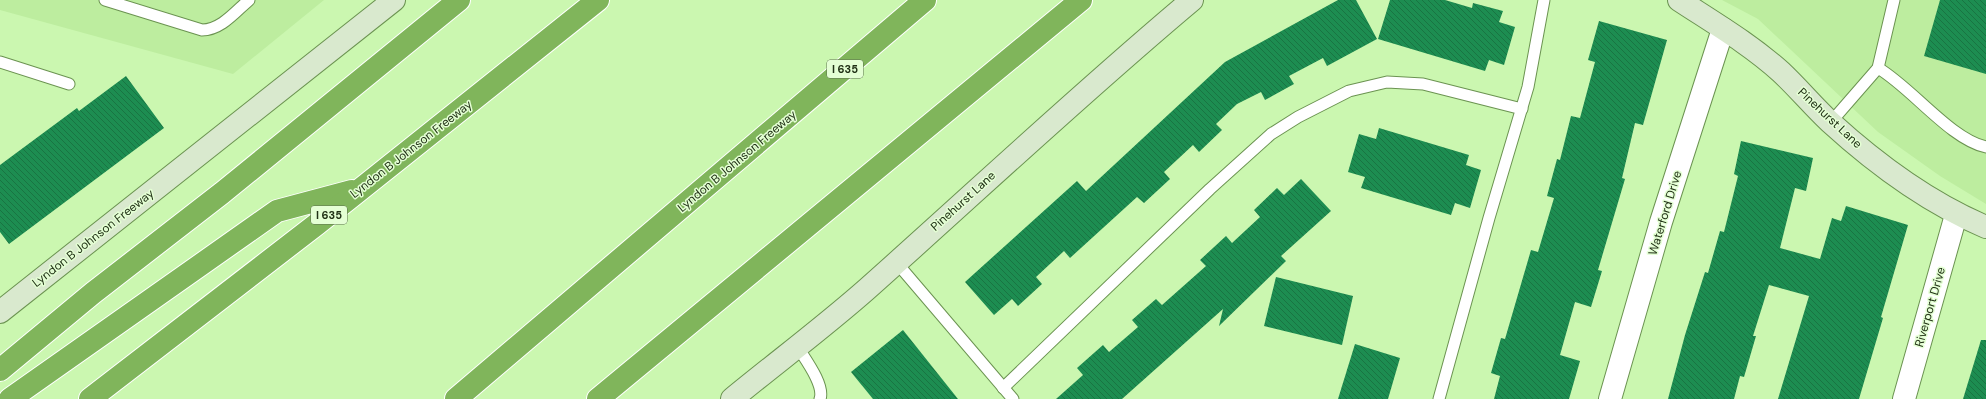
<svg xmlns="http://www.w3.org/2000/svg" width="1986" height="399" font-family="'DM Sans',sans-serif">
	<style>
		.built { fill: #bded9f }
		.building { fill: url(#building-back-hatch) }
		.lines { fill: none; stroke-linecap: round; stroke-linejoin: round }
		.lane-casing { stroke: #6b9351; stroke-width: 13 }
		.street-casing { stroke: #6b9351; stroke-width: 24 }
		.secondary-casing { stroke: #6b9351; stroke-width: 24 }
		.highway-casing { stroke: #fff; stroke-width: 24 }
		.lane { stroke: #fff; stroke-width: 11 }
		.street { stroke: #fff; stroke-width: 22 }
		.secondary { stroke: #d9e9ce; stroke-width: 22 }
		.highway { stroke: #80b55b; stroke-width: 22 }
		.labels { text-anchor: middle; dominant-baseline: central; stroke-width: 3; stroke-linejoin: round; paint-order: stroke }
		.shield { fill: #e4ffd4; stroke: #5c704f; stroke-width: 1 }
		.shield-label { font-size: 11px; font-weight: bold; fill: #213216 }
		.street-label { font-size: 12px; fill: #213216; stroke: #e4ffd4 }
	</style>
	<defs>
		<pattern id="building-back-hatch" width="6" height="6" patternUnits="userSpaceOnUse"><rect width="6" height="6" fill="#1d8d51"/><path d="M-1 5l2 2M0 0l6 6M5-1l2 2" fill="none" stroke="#197442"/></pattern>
	</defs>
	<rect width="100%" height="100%" fill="#cbf7b0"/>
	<g class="built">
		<path d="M 0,0 L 324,0 L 233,74 L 0,10 Z"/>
		<path d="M 1722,0 L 1986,0 L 1986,204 L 1940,176 L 1878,132 L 1758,19 Z"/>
	</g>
	<g class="building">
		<path d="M 1338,0 L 1356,0 L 1377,39 L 1327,66 L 1323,58 L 1289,76 L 1294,84 L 1265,100 L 1261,92 L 1237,104 L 1216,124 L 1222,130 L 1199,152 L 1193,145 L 1164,172 L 1170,179 L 1144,203 L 1137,197 L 1070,258 L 1064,251 L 1036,277 L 1042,284 L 1018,306 L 1012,299 L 994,315 L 965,282 L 1077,181 L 1086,191 L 1225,62 Z"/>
		<path d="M 1390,0 L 1445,0 L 1472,8 L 1473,3 L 1503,11 L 1499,22 L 1515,27 L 1504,65 L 1489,60 L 1485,71 L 1378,39 Z"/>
		<path d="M 1940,0 L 1986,0 L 1986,74 L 1924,56 Z"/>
		<path d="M 1599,21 L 1667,40 L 1643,125 L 1635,123 L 1622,178 L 1625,179 L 1598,270 L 1602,271 L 1591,307 L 1575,302 L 1560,355 L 1580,361 L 1569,399 L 1494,399 L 1500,376 L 1491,373 L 1501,338 L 1505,339 L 1531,250 L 1538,252 L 1554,198 L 1547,196 L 1557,159 L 1560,160 L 1571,116 L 1580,118 L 1595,62 L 1588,60 Z"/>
		<path d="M 126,76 L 164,128 L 9,244 L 0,232 L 0,165 L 77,108 L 79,111 Z"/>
		<path d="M 1379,128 L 1469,155 L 1466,165 L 1481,170 L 1470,208 L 1455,203 L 1451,215 L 1361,188 L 1365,177 L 1348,172 L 1359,134 L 1376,139 Z"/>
		<path d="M 1741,141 L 1813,158 L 1806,191 L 1795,188 L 1780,248 L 1820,259 L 1832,218 L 1841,221 L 1846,206 L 1908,225 L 1881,317 L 1883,318 L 1859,399 L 1778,399 L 1809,296 L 1769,285 L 1753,336 L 1756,336 L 1744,377 L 1740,376 L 1734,399 L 1668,399 L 1685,335 L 1705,272 L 1708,273 L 1720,231 L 1724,232 L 1738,176 L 1734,174 Z"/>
		<path d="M 1301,179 L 1331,211 L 1281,256 L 1286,261 L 1219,326 L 1223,309 L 1122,399 L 1056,399 L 1083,375 L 1077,368 L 1103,345 L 1109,352 L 1138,327 L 1132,320 L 1156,299 L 1162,305 L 1206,266 L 1200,260 L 1226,236 L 1232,243 L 1260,217 L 1254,210 L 1277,188 L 1284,195 Z"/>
		<path d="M 1276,277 L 1353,296 L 1342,345 L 1264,326 Z"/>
		<path d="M 903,330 L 958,399 L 873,399 L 851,372 Z"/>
		<path d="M 1981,340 L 1986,340 L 1986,399 L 1963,399 Z"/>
		<path d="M 1355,344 L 1400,358 L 1388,399 L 1338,399 Z"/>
	</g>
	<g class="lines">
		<defs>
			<g id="lane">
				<path d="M 105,0 L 202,30 C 221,30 235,12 249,0"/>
				<path d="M 0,62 L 69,84"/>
				<path d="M 1878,68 C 1912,88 1950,139 1986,147"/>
				<path d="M 1831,122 L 1878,68 L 1894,0"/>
				<path d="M 896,262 L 1013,399"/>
				<path d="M 797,346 C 805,359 825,385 820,399"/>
				<path d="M 1003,388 L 1210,189 L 1271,134 L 1298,117 L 1349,91 L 1387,82 L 1423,84 L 1522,109"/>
				<path d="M 1439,399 L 1489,218 L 1528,87 L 1544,0"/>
			</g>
			<g id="street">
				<path d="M 1610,399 L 1661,222 L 1723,29"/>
				<path d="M 1904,399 L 1956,215"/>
			</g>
			<g id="secondary">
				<path d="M 1679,0 C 1714,23 1750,44 1781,72 C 1798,88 1813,106 1830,122 C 1876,164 1929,203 1986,227"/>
				<path d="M 0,312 L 394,0"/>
				<path d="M 732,399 C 777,362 824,327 867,289 C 976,192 1081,93 1192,0"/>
			</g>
			<g id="highway">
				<path d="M 0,370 L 93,293 L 222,193 L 459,0"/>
				<path d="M 10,399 L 277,211 L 352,191"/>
				<path d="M 90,399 L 317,224 L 598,0"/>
				<path d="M 456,399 L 925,0"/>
				<path d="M 598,399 L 1081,0"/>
			</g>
		</defs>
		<use href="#lane" class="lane-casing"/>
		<use href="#street" class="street-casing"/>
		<use href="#secondary" class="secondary-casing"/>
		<use href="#highway" class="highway-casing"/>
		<use href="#lane" class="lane"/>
		<use href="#street" class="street"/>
		<use href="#secondary" class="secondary"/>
		<use href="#highway" class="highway"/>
	</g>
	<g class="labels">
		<g class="shield">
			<rect x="827" y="60" width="36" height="18" rx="3"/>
			<rect x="311" y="206" width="36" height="18" rx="3"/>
		</g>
		<g class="shield-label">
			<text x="845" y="69">I 635</text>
			<text x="329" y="215">I 635</text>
		</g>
		<g class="street-label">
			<text transform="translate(1830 118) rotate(43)">Pinehurst Lane</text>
			<text transform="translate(411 149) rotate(-38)">Lyndon B Johnson Freeway</text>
			<text transform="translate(737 161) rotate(-40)">Lyndon B Johnson Freeway</text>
			<text transform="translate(963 201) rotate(-42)">Pinehurst Lane</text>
			<text transform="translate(1665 213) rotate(-73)">Waterford Drive</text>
			<text transform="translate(93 238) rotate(-38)">Lyndon B Johnson Freeway</text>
			<text transform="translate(1930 307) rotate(-74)">Riverport Drive</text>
		</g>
	</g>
</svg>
